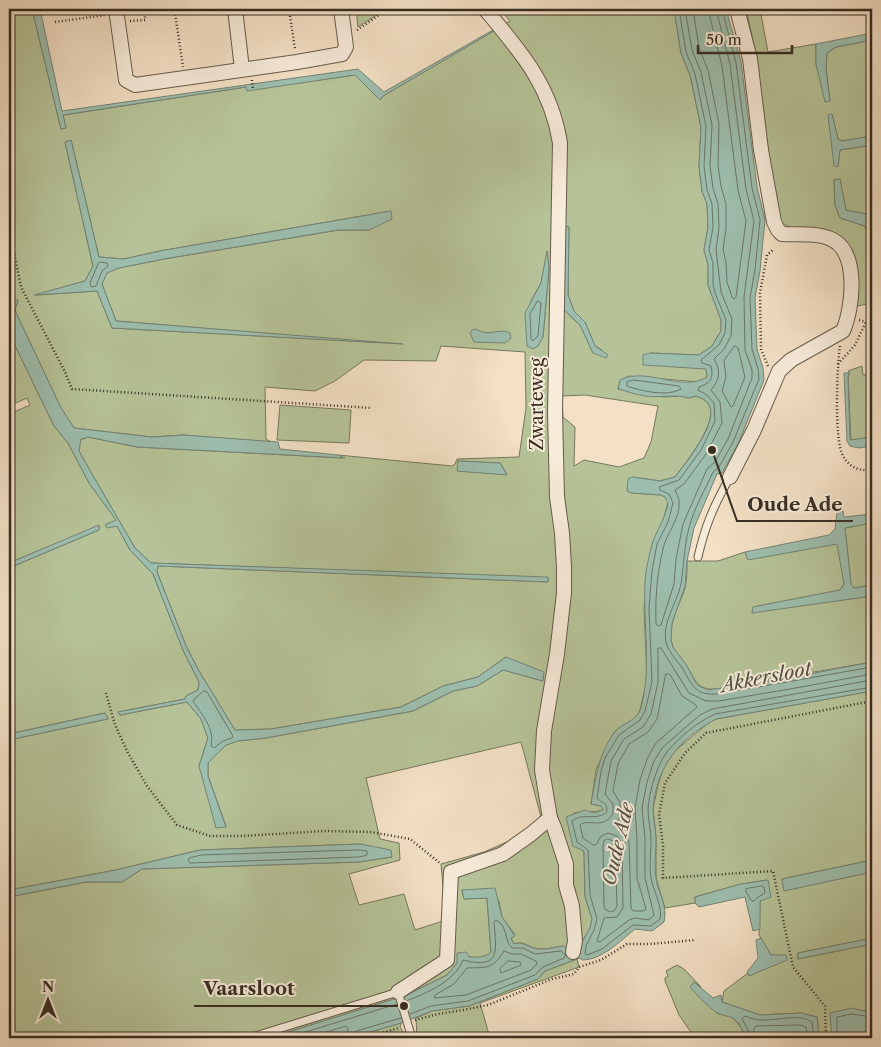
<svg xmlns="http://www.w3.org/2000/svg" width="881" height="1047" font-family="'Libre Caslon Text',serif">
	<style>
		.green { fill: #b6c398; stroke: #76785d; fill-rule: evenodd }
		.water { fill: #9dbeae; stroke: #748476 }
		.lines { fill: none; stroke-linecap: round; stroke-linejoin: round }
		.shore { stroke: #6a7668; stroke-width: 1 }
		.lane-casing { stroke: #665a4b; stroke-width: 9 }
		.street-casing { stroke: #665a4b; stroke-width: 16 }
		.path { stroke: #372d22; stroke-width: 2.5; stroke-dasharray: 1 2.5; stroke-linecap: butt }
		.lane { stroke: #f7ebd9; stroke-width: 7 }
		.street { stroke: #f7ebd9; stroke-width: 14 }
		.labels { text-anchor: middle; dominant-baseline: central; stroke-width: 4; stroke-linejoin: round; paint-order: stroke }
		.street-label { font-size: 18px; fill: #372d22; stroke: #f7ebd9 }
		.water-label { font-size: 19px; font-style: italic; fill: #505145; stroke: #f7ebd9 }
		.leader { fill: none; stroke: #372d22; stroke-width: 2 }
		.callout-dot { fill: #372d22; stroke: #f7ebd9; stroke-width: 2 }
		.callout-label { font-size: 19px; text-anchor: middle; font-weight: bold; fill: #372d22; stroke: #f7ebd9; stroke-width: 4; stroke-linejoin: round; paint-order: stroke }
	</style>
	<rect width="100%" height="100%" fill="#f3e0c5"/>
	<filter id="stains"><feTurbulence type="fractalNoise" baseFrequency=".004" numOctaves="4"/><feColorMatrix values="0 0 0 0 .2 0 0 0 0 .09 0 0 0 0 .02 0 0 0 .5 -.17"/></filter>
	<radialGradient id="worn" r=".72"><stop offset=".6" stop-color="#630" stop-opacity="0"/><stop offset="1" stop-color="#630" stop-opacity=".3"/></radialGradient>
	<g class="green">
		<path d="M 9,9 L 32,9 L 61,129 L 66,128 L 63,115 L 246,87 L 247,90 L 355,75 L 380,100 L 383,96 L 510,21 L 500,9 L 674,9 L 681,53 L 690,75 L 701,127 L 699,166 L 702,191 L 707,204 L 708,227 L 704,250 L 708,264 L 708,285 L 721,320 L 721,331 L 712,346 L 699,355 L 650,353 L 643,364 L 706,368 L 707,377 L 699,382 L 628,376 L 620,381 L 618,389 L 664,397 L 683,396 L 688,398 L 696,396 C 701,398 706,400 709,405 C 719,422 685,463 675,477 L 660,481 L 632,477 L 627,491 L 631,493 L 661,495 L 665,497 L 668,502 L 663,521 L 653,542 L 644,608 L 647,681 L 640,710 L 636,718 L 615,731 L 596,770 L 591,804 L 601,806 L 603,810 C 593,813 584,811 574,813 L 584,851 L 585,896 L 592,919 L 590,928 L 581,944 L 572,954 L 563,946 C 555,947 542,951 534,948 C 526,945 522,941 514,944 L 511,938 L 515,935 L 502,917 L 499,901 L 462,890 L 464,899 L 487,898 L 491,952 L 488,955 L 479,958 L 469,957 L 457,963 L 447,975 L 407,995 L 269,1038 L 9,1038 L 9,897 L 86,882 L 122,882 L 142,869 L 359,862 L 392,857 L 375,848 L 360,844 L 200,850 L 116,870 L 9,890 L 9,740 L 108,719 L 105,713 L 9,734 L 9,568 L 99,530 L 99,526 L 9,563 L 9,414 L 30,405 L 27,398 L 9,406 L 9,333 L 54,426 L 68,443 L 89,483 L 117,521 L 106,525 L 117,526 L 130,550 L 153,574 L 183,650 L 199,682 L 198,690 L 186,696 L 185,699 L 118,712 L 120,715 L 187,702 L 201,719 L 208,738 L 199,766 L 226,826 L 208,776 L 208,763 L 226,745 L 238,741 L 266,738 L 413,711 L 453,691 L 477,686 L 503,670 L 543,681 L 506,657 L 478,677 L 443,686 L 401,707 L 271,729 L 235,730 L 199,671 L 186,646 L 157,572 L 158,566 L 548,582 L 548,578 L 151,563 L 135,548 L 96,481 L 79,451 L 80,440 L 88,437 L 137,447 L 343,458 L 338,455 L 452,466 L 455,464 L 457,459 L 519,457 L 526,408 L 525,352 L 441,346 L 436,361 L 364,360 L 335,381 L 315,391 L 265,387 L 266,439 L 271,442 L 183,435 L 152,437 L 74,428 L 61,408 L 17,315 L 15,310 L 18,301 L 9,300 ZM 71,140 L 99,257 L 124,259 L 160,251 L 391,211 L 369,230 L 339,230 L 164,259 L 119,268 L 106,273 L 102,284 L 116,321 L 370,342 L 112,328 L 97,291 L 37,295 L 85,281 L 93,266 L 65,142 ZM 565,227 L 569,227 L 568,295 L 574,311 L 585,322 L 595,346 L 602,350 L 593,353 L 580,325 L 569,315 ZM 547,253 L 549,268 L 543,337 L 531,301 L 541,283 ZM 585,395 L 658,406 L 651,442 L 644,458 L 619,467 L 584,460 L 574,466 L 575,427 L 563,417 L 562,396 ZM 458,461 L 500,463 L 507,474 L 458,471 ZM 521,742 L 541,817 L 523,835 L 484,852 L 441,864 L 446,920 L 415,930 L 404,894 L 359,905 L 349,874 L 400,860 L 399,843 L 380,839 L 366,778 Z"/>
		<path d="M 356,9 L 386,9 L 358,27 Z"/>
		<path d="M 746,9 L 760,9 L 768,52 L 816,44 L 816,64 L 830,101 L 826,69 L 827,53 L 836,47 L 872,40 L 872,136 L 842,141 L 838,139 L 832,114 L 838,166 L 840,150 L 872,145 L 872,221 L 871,215 L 846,210 L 840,179 L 834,180 L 835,205 L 840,218 L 865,226 L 870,245 L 872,245 L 872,303 L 857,306 C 855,293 853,257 849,248 C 834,217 795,242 777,217 L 760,101 L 755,50 Z"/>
		<path d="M 862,366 L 863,375 L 872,374 L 872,437 L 851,440 L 848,376 L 850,373 L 848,371 Z"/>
		<path d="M 280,405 L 351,410 L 349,443 L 277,440 Z"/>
		<path d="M 872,523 L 872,585 L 854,588 L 851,584 L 845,528 Z"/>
		<path d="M 838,543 L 844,584 L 840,590 L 754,607 L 752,612 L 872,596 L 872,662 L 717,689 C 699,690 697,684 689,670 C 684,660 672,651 671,640 C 669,622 680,604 685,588 C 687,580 687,570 687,561 L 718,561 L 745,552 L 748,559 Z"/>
		<path d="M 872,691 L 872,860 L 782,879 L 784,890 L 872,872 L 872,938 L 798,953 L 798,959 L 872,944 L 872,1013 L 866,1011 L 831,1013 L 832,1038 L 819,1038 L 817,1017 L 801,1013 L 760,1015 L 722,1002 L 724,991 L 748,973 L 749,976 L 786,956 L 771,955 L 759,935 L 760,901 L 767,880 L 741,884 L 695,897 L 695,903 L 665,908 L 656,878 L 656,838 L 653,809 L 658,785 L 664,766 L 670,755 L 707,724 L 716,719 Z"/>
		<path d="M 577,959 L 579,967 L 480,1003 L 490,1038 L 417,1038 L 416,1018 L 432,1011 L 469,1006 L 538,979 L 545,971 Z"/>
		<path d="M 677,965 L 684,969 L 701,987 L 694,982 L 712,1008 L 718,1014 C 731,1014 737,1021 743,1031 L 741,1038 L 695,1038 L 679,1015 L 665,981 L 665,978 L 668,976 L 666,971 Z"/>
		<path d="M 401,1023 L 400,1027 L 407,1038 L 350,1038 Z"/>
	</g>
	<g class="water">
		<path d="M 32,9 L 40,9 L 62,111 L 358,69 L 384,92 L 493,30 L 494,31 L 383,96 L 380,100 L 355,75 L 247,91 L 246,87 L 63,115 L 66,128 L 61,129 Z"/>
		<path d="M 674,9 L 726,9 L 741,62 L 757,187 L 765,220 L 760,271 L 755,298 L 757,349 L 763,368 L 764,380 L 738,444 L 722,473 L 717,474 L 694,528 L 687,561 L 685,586 L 672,623 L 671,640 L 673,647 L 687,666 L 697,685 L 708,690 L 789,678 L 872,662 L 872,691 L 716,719 C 680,738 656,767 653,809 C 653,819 656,829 656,839 C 656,852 654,865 656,878 C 658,893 668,906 664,922 L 652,931 L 635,929 C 620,941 602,960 582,960 L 581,958 L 577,959 L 545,971 L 538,979 L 469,1006 L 432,1011 L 401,1023 L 350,1038 L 269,1038 L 407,995 L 447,975 L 457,963 L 457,953 L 466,952 L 469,957 C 477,957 485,958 491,952 L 487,898 L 464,899 L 462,890 L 495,888 L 502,917 L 515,936 L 511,938 L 514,944 C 522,941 526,946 534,948 C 542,951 555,947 564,946 L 572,954 L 581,944 L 590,928 L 592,919 L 585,896 L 584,851 L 573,846 L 566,817 L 585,810 L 594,813 L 603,810 L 601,806 L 591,804 C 596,777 598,756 614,733 C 622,722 637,722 641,708 C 653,663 641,616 646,571 C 648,562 650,550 653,541 C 658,528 666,517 668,503 L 665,497 L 661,495 L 631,493 L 627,491 L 628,479 L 632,477 L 660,481 L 675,477 C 686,463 719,423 709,405 C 707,400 701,398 696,396 L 688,398 C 679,394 657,398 645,396 C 636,395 627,391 618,389 L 620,380 C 647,366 681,393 707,377 L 706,369 L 643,365 L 643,355 L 650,353 L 699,355 L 712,346 L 721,331 L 721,320 L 708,285 L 708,264 L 704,250 L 708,227 L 707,204 L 702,191 L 699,166 L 701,127 L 690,75 L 681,53 Z"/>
		<path d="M 872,33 L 872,40 L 836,47 L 827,53 L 826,69 L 830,101 L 825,102 L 816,64 L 816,44 Z"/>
		<path d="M 832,114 L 838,139 L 842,141 L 872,136 L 872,145 L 840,150 L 838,167 L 834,166 L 828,115 Z"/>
		<path d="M 71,140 L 99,257 L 124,259 L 160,251 L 391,211 L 392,219 L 369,230 L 338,230 L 164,259 L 119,268 L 107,273 L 102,284 L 116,321 L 403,344 L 112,328 L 97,291 L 34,295 L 85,281 L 93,266 L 65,142 Z"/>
		<path d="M 840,179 L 846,210 L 871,215 L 872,245 L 870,245 L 865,226 L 840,218 L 835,205 L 834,180 Z"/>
		<path d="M 565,226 L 569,227 L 568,295 L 574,311 L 585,322 L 595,346 L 608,355 L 606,358 L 593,353 L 580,325 L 563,309 Z"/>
		<path d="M 547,251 L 549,268 L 543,337 L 538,346 L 533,349 L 527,346 L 525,313 L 541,283 Z"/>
		<path d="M 9,300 L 18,300 L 15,310 L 17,315 L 61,408 L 74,428 L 152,437 L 183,435 L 278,442 L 280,449 L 338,455 L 345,458 L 137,447 L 88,437 L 81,439 L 79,451 L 96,481 L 135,548 L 151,563 L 548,577 L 548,582 L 158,566 L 157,572 L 186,646 L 199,671 L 235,730 L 271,729 L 401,707 L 443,686 L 478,677 L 506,657 L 544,672 L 543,681 L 503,670 L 477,686 L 453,691 L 413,711 L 266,738 L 238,741 L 226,745 L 208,763 L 208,776 L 226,827 L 216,828 L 199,766 L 208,738 L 201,719 L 187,702 L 120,715 L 118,712 L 185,699 L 186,696 L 198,690 L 199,682 L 183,650 L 153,574 L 130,550 L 117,526 L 107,528 L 105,525 L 116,520 L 89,483 L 68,443 L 54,426 L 9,333 Z"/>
		<path d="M 476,329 C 490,338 498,327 510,333 L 511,338 L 505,343 L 474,342 L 470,333 L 472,330 Z"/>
		<path d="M 844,373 L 850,373 L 848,376 L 850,440 L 872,437 L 872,446 L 859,448 L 850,446 L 847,441 Z"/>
		<path d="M 458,461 L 500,463 L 507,475 L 457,471 Z"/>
		<path d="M 843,511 L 844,517 L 872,514 L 872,523 L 845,528 L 851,584 L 854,588 L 872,585 L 872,596 L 752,613 L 753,607 L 840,590 L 844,584 L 837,544 L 748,560 L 745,552 L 829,535 L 835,529 L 837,513 Z"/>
		<path d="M 99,525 L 99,530 L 9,568 L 9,563 Z"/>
		<path d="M 105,713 L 108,719 L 9,740 L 9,734 Z"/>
		<path d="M 360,844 L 391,850 L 392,857 L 359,862 L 142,869 L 122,882 L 86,882 L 9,897 L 9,890 L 116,870 L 200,850 Z"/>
		<path d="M 872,860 L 872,872 L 784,891 L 782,879 Z"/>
		<path d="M 768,880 L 771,897 L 760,901 L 760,929 L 753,931 L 745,897 L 699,907 L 695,903 L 695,897 L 741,884 Z"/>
		<path d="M 761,938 L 771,955 L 786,955 L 787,960 L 749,976 L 747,972 L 758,958 L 756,940 Z"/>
		<path d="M 872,938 L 872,944 L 798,959 L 798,953 Z"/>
		<path d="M 694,982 L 713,998 L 721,995 L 722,1002 L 760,1015 L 801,1013 L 817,1017 L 819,1038 L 741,1038 L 743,1031 C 736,1017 733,1018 719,1014 C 712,1011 695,993 690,987 Z"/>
		<path d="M 851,1008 L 872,1013 L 872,1038 L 832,1038 L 830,1013 Z"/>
	</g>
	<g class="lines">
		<g class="shore">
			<path d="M 679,9 L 686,52 L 695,74 L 706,126 L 704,166 L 707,190 L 712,204 L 713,227 L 709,250 L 713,263 L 713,284 L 715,293 L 726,320 L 725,333 L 719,345 L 701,360 L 702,363 L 711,366 C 714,379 710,383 699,387 L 698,390 L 707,395 L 714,403 L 715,421 L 701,450 L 679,480 L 659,487 L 660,490 L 669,494 L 673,503 L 668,522 L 657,544 L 652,571 L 649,608 L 652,682 L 645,711 L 640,720 L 619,735 L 605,758 L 601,771 L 597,798 C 601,803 610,803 606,813 C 594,821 583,812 572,821 L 577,842 L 588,850 L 590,895 L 597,919 L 594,930 L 586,946 L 585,954 L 587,955 L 602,949 L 633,925 L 651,926 L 660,919 C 663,906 653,891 651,878 C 649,866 651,852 651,840 C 651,830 648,820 648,809 C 649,793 657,764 667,752 C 679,737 698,722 715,714 L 872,687"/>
			<path d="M 685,9 L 692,50 L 701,72 L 712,125 L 710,166 L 713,188 L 718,204 L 719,228 L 716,250 L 721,292 L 732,319 L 731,336 L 724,349 L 714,359 C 721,372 720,379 711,390 L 720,402 L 722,423 L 706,454 L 684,484 L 675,490 C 676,494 679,497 679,501 C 681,519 666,533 663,549 C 657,574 655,599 656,624 L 658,626 L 661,625 L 674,584 L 676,559 L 683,524 L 707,469 L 715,462 L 728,439 L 752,378 L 752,370 L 745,350 L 744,297 L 754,221 L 746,189 L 730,64 L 716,9"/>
			<path d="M 693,9 L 699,48 L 708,70 L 719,124 L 718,166 L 721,186 L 726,204 L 726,229 L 723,249 L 726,263 L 727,282 L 732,297 L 734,299 L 736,297 L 746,221 L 738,190 L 722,66 L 708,9"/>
			<path d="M 722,9 L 736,63 L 752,188 L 760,220 L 755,270 L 750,298 L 752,349 L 758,369 L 759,379 L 733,442 L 719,467 L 713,472 C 705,490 694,508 689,528 C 684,546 684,565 681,584 C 677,603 662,622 666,642 C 669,654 679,662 684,671 C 694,689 697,695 718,694 L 872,667"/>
			<path d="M 100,262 L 107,263 L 108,266 L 102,271 L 96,286 L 91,287 L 90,283 L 98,264 Z"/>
			<path d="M 538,301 L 541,303 L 538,336 L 533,341 L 531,338 L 530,314 Z"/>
			<path d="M 735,346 L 738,348 L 745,377 L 733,406 L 731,407 L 722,391 L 726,377 L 724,361 Z"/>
			<path d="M 634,380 L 679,386 L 681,389 C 667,397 641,391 627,386 L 627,382 Z"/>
			<path d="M 666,674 L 669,674 L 671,676 L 682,696 L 696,705 L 697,707 L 656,743 L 647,759 L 640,780 L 635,808 L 637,839 L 637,878 L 646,909 L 643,911 L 633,911 L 631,908 L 629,842 L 625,833 L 615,825 L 620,817 L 621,809 L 619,801 L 613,791 L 618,764 L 629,744 L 648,732 L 657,719 Z"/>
			<path d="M 872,674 L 790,689 L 719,701 L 706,701 L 689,693 L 661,648 L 658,648 L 658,682 L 651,714 L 643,727 L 624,739 L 611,761 L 605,794 L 613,804 L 613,814 C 602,830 589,818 580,825 L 583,838 L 593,845 L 596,845 L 601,836 L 608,833 L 617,836 L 622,843 L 623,908 L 617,917 L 604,918 L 597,941 L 600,942 L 629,920 L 635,918 L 649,920 L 654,915 L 645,878 L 645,839 L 642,808 L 647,782 L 654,761 L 663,747 L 700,715 L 712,709 L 872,680"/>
			<path d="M 204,691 L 207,692 L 233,736 L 232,738 L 223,741 L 214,748 L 211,746 C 215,728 202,715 193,701 Z"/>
			<path d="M 608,839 L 613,841 L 615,845 L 617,906 L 615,910 L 611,912 L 606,910 L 604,906 L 603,845 L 604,841 Z"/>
			<path d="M 360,850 L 367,851 L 367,855 L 359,857 L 190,863 L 188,860 L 189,858 L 201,855 Z"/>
			<path d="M 762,886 L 764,887 L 765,893 L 758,897 L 754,901 L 752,901 L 746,892 L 746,889 Z"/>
			<path d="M 504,951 L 512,954 L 521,954 L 536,961 L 537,964 L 531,970 L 466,995 L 434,998 L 435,995 L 454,984 L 467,968 C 488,967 492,970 504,951 Z"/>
			<path d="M 508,961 L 520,962 L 521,965 L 501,973 L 500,969 Z"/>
			<path d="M 406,1001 C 427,993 454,982 463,960 C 502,970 496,950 494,922 L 496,920 C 509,927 503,939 512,948 L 523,948 L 535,954 L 561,951 L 565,955"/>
			<path d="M 410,1014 L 431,1006 L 468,1001 L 535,975 L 543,967 L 564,958 L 566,955"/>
			<path d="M 286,1038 L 397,1004"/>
			<path d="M 307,1038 L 346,1026 L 348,1029 L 346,1038"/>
			<path d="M 352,1038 L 353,1034 L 356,1031 L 401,1018"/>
			<path d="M 746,1038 L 748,1030 L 742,1019 L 745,1016 C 750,1018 755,1020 760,1020 C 776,1021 799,1013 812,1022 L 814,1038"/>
			<path d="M 753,1038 L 754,1028 L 756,1026 L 800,1025 L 806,1027 L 808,1038"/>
			<path d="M 837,1038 L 837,1017 L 851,1014 L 872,1017"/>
		</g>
		<defs>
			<g id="lane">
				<path d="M 698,557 C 705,526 714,505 730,477"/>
				<path d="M 249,1038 L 398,992 L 412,1038"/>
			</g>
			<g id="street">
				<path d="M 116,9 L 126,80 L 135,85 L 297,62 L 342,54 L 346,47 L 341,9"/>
				<path d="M 235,9 L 242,69"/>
				<path d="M 730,477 L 754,430 L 779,371 L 791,360 L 843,331 C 853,308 859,254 833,240 C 818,232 798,235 782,234 L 778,230 L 774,222 L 761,150 L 750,59 L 737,9"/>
				<path d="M 550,818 L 554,827 L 566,864 L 566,885 L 572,906 L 575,941 L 573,952"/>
				<path d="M 398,992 L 447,960 L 451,872 L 503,854 L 531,834 L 550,818 L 542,770 L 544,731 L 557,654 L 564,593 L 564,567 L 562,533 L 557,497 L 555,412 L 560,143 C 551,86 521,52 485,9"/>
			</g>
		</defs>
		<use href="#lane" class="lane-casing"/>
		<use href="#street" class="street-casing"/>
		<g class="path">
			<path d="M 181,9 L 181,12 L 175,13 L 183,67"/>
			<path d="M 289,9 L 295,49"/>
			<path d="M 130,21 L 145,20 L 145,9"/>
			<path d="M 55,22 L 105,15"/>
			<path d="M 357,30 L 388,9"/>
			<path d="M 252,80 L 253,90"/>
			<path d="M 9,227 L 21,287 L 65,372 L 72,389 L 372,408"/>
			<path d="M 859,320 L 866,322 L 872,321"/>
			<path d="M 840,346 C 837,367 834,440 843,456 C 850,468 859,471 872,470"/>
			<path d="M 838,364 L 855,345 L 866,322"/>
			<path d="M 768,366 L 761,349 L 760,293 L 767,255 L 773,250"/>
			<path d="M 106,693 L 115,725 L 128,753 L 147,786 L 177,825 L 210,836 L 242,836 L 324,831 L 371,832 L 410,839 L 441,864"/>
			<path d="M 415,1020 L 438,1014 L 463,1010 L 488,1005 L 552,979 L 574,974 L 579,967 L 601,960 L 627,944 L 650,944 L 695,940"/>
			<path d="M 363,1038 L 399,1028"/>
			<path d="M 826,1038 L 825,1006 L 793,967 L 773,871 L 663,878 L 663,846 L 659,814 L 665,783 L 685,753 L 706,733 L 872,701"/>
		</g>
		<use href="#lane" class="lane"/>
		<use href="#street" class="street"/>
	</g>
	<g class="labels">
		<g class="street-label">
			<text transform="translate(537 404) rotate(-90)">Zwarteweg</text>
		</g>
		<g class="water-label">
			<text transform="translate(766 677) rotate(-11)">Akkersloot</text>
			<text transform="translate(618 844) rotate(-77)">Oude Ade</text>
		</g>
	</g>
	<path class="leader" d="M712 450L737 521H853M404 1006L305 1006H194"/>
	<g class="callout-dot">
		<circle cx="712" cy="450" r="5"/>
		<circle cx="404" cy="1006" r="5"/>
	</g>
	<g class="callout-label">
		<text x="795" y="511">Oude Ade</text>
		<text x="249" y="995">Vaarsloot</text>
	</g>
	<rect width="881" height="1047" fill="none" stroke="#f3e0c5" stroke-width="30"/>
	<rect x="10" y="10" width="861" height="1027" fill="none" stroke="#372d22" stroke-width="2.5"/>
	<rect x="15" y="15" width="851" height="1017" fill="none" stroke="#372d22"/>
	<g transform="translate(48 1000)" stroke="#f7ebd9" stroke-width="4" paint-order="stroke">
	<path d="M0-4L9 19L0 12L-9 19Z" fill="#372d22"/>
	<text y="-8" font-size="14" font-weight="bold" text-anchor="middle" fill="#372d22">N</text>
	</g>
	<path d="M698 45v8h94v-8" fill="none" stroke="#372d22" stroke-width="2.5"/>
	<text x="706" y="45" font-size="15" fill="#372d22" stroke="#f7ebd9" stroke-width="4" paint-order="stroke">50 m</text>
	<rect width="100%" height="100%" filter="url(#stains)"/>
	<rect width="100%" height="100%" fill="url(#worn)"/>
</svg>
